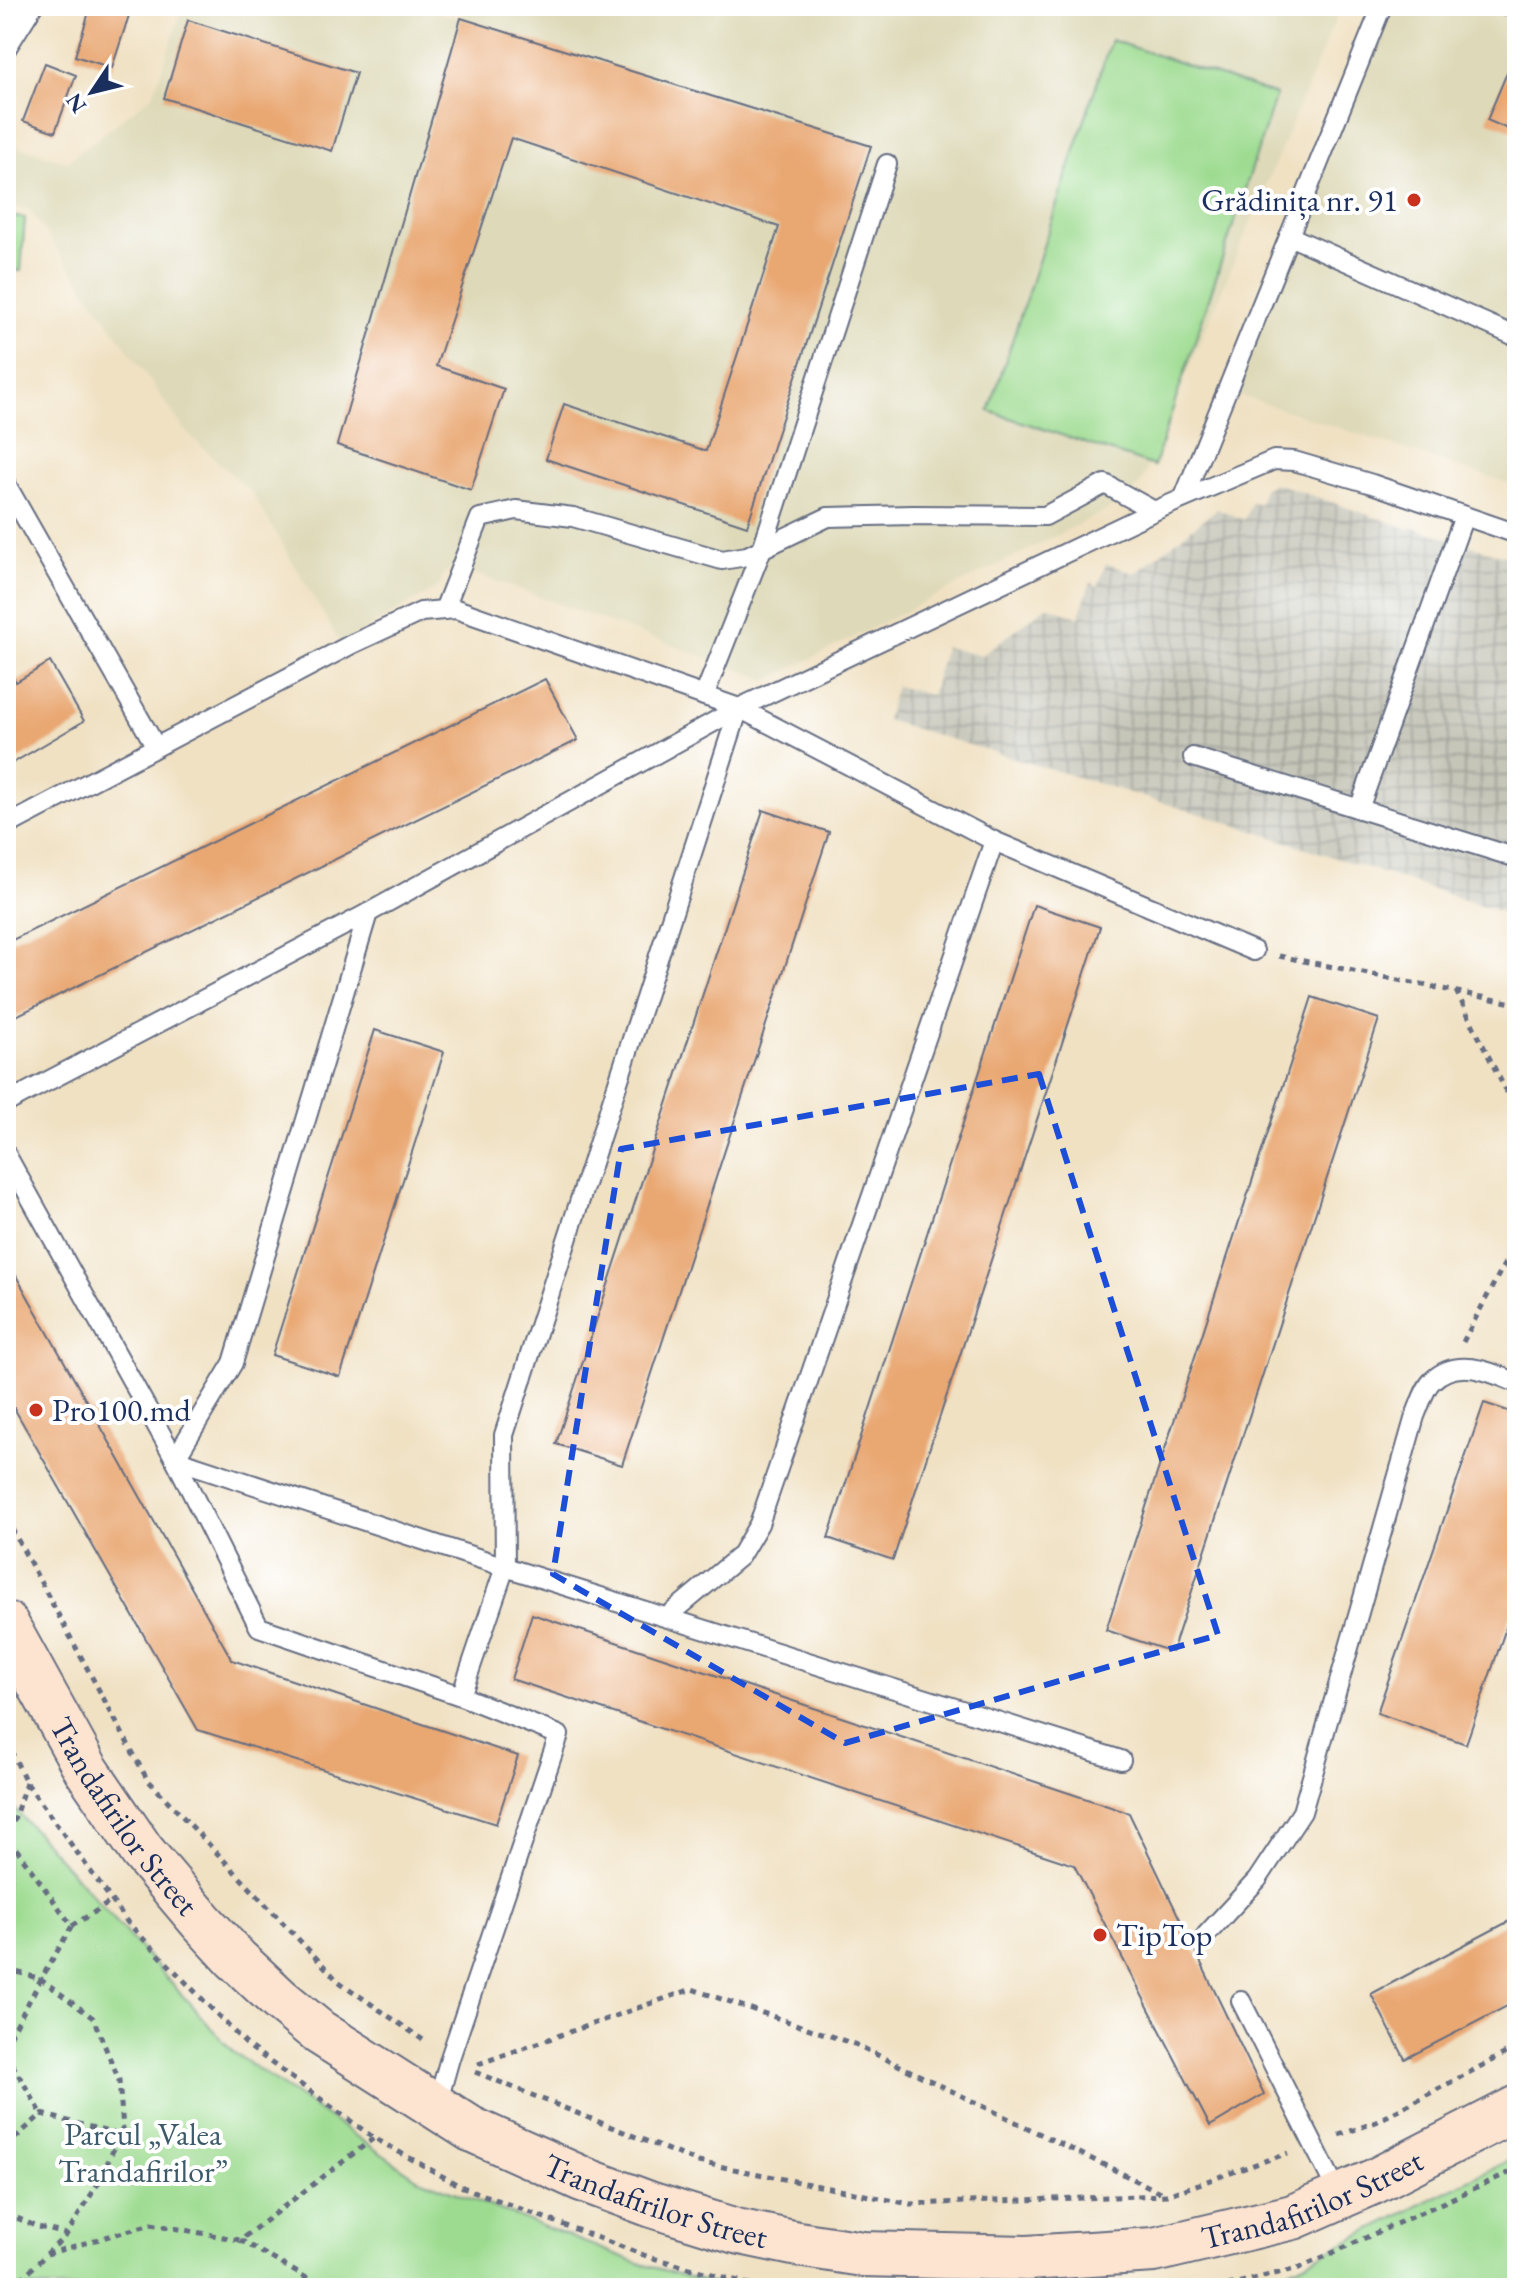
<svg xmlns="http://www.w3.org/2000/svg" width="1523" height="2294" font-family="'EB Garamond',serif">
	<style>
		.built { fill: #ded9b8 }
		.industrial { fill: url(#industrial-grid) }
		.park { fill: #9ddb90; stroke: #5c8577; stroke-width: 2 }
		.building { fill: #e9a772 }
		.lines { fill: none; stroke-linecap: round; stroke-linejoin: round }
		.service-casing { stroke: #666d81; stroke-width: 22 }
		.secondary-casing { stroke: #666d81; stroke-width: 48 }
		.path { stroke: #666d81; stroke-width: 5; stroke-dasharray: 6 6; stroke-linecap: butt }
		.service { stroke: #fff; stroke-width: 18 }
		.secondary { stroke: #fde4d1; stroke-width: 44 }
		.marked { fill: none; stroke: #1d4ed8; stroke-width: 6; stroke-dasharray: 16 10; stroke-linejoin: round }
		.poi-dot { fill: #c8321e; stroke: #fff; stroke-width: 3 }
		.labels { text-anchor: middle; dominant-baseline: central; stroke-width: 8; stroke-linejoin: round; paint-order: stroke }
		.poi-label { font-size: 32px; fill: #1b2f5e; stroke: #fff; text-anchor: start }
		.street-label { font-size: 32px; fill: #1b2f5e; stroke: #fff }
		.park-label { font-size: 32px; fill: #3c5a6a; stroke: #fff }
	</style>
	<defs>
		<pattern id="industrial-grid" width="8" height="8" patternUnits="userSpaceOnUse" patternTransform="scale(2)"><rect width="8" height="8" fill="#c5c5b8"/><path d="M0 4h8M4 0v8" fill="none" stroke="#9fa099"/></pattern>
	</defs>
	<rect width="100%" height="100%" fill="#fff"/>
	<filter id="ink" filterUnits="userSpaceOnUse"><feTurbulence type="fractalNoise" baseFrequency=".0125" numOctaves="2"/><feDisplacementMap in="SourceGraphic" scale="16" xChannelSelector="R" yChannelSelector="G"/><feConvolveMatrix kernelMatrix="1 2 1 2 8 2 1 2 1" color-interpolation-filters="sRGB"/></filter>
	<filter id="wash" filterUnits="userSpaceOnUse"><feTurbulence type="fractalNoise" baseFrequency=".006" numOctaves="4" result="noise"/><feDisplacementMap in="SourceGraphic" scale="32" xChannelSelector="R" yChannelSelector="G"/><feGaussianBlur stdDeviation="1.8" result="paint"/><feColorMatrix in="noise" values="0 0 0 0 0 0 0 0 0 0 0 0 0 0 0 0 0 1.4 0 .05"/><feComposite in="paint" operator="in"/></filter>
	<g filter="url(#wash)">
		<rect width="100%" height="100%" fill="#f0e1c3"/>
		<g class="built">
			<path d="M 184,6 L 409,6 L 460,18 L 464,6 L 1341,6 L 1141,483 L 1121,503 L 768,680 L 454,566 L 443,574 L 440,586 L 341,644 L 252,493 L 187,433 L 29,209 L 6,207 L 6,142 L 67,162 L 153,95 Z"/>
			<path d="M 1388,6 L 1517,6 L 1517,486 L 1235,394 Z"/>
		</g>
		<path class="industrial" d="M 1275,483 L 1410,529 L 1412,527 L 1517,560 L 1517,917 L 1211,817 L 886,720 L 896,686 L 931,695 L 945,647 L 981,656 L 1047,606 L 1079,617 L 1090,583 L 1098,586 L 1106,564 L 1135,573 L 1217,509 L 1244,520 L 1252,502 L 1259,504 L 1264,489 Z"/>
		<g class="park">
			<path d="M 1111,40 L 1276,95 L 1154,466 L 989,411 Z"/>
			<path d="M 6,216 L 25,218 L 21,271 L 6,269 Z"/>
			<path d="M 6,1799 L 233,2052 L 417,2178 L 641,2264 L 729,2288 L 6,2288 Z"/>
			<path d="M 1517,2156 L 1517,2288 L 1254,2288 Z"/>
		</g>
		<g id="blocks">
			<g class="building">
				<path d="M 91,6 L 123,6 L 131,9 L 112,68 L 75,56 Z"/>
				<path d="M 461,18 L 871,146 L 747,526 L 546,459 L 564,404 L 706,451 L 779,227 L 511,138 L 436,366 L 504,389 L 471,490 L 337,445 Z"/>
				<path d="M 188,20 L 356,73 L 332,151 L 164,98 Z"/>
				<path d="M 1517,49 L 1517,133 L 1487,120 Z"/>
				<path d="M 45,63 L 76,75 L 55,132 L 23,121 Z"/>
				<path d="M 50,662 L 84,721 L 6,767 L 6,664 L 16,682 Z"/>
				<path d="M 545,679 L 578,740 L 6,1021 L 6,943 Z"/>
				<path d="M 763,810 L 829,832 L 622,1465 L 556,1444 Z"/>
				<path d="M 1034,905 L 1100,927 L 893,1560 L 828,1538 Z"/>
				<path d="M 1312,997 L 1379,1019 L 1172,1652 L 1106,1630 Z"/>
				<path d="M 375,1030 L 444,1052 L 340,1377 L 272,1355 Z"/>
				<path d="M 6,1258 L 232,1660 L 518,1756 L 496,1824 L 198,1730 L 6,1394 Z"/>
				<path d="M 1484,1403 L 1517,1414 L 1517,1596 L 1466,1744 L 1377,1713 Z"/>
				<path d="M 532,1614 L 1129,1813 L 1264,2094 L 1210,2126 L 1074,1865 L 511,1679 Z"/>
				<path d="M 1517,1917 L 1517,2001 L 1405,2059 L 1371,1994 Z"/>
			</g>
		</g>
	</g>
	<g filter="url(#ink)">
		<use href="#blocks" fill-opacity="0" stroke="#666d81" stroke-width="2"/>
		<g class="lines">
			<defs>
				<g id="service">
					<path d="M 1508,6 L 1517,10"/>
					<path d="M 6,49 L 33,6"/>
					<path d="M 1289,236 L 1517,337"/>
					<path d="M 6,484 L 156,747"/>
					<path d="M 1184,497 L 1382,6"/>
					<path d="M 444,610 L 480,518 L 516,510 L 573,517 L 722,560 L 747,556 L 828,517 L 912,515 L 1045,516 L 1105,484 L 1154,511"/>
					<path d="M 704,696 L 762,549 L 887,164"/>
					<path d="M 1193,757 L 1517,858"/>
					<path d="M 1359,809 L 1464,516"/>
					<path d="M 6,826 L 352,644 L 421,612 L 456,609 L 739,708 L 1154,511 L 1274,460 L 1294,461 L 1372,484 L 1517,534"/>
					<path d="M 368,913 L 233,1363 L 175,1459 L 259,1627 L 461,1696"/>
					<path d="M 6,1103 L 368,913 L 739,708"/>
					<path d="M 6,1154 L 175,1459 L 505,1567 L 1121,1760"/>
					<path d="M 667,1617 L 740,1556 L 759,1524 L 994,841"/>
					<path d="M 1206,1935 L 1257,1880 L 1302,1812 L 1415,1416 C 1420,1405 1424,1389 1432,1381 C 1457,1356 1491,1372 1517,1383"/>
					<path d="M 1241,2001 L 1340,2197"/>
					<path d="M 436,2108 L 450,2058 L 559,1735 L 461,1696 L 505,1567 L 504,1435 L 739,708 L 994,841 L 1254,951"/>
				</g>
				<g id="secondary">
					<path id="s1" d="M 6,1624 L 86,1769 L 142,1851 L 201,1921 L 236,1959 L 280,2000 L 319,2032 L 471,2129 L 582,2179 L 652,2205 L 736,2231 L 798,2244 L 863,2254 L 1027,2258 L 1154,2250 L 1293,2217 L 1373,2182 L 1517,2108"/>
				</g>
			</defs>
			<use href="#service" class="service-casing"/>
			<use href="#secondary" class="secondary-casing"/>
			<g class="path">
				<path d="M 1279,956 L 1517,1004"/>
				<path d="M 1456,991 L 1517,1113"/>
				<path d="M 1463,1342 L 1517,1240"/>
				<path d="M 6,1518 L 147,1779 L 338,1981 L 426,2042"/>
				<path d="M 6,1740 L 26,1782 L 128,1923 L 247,2045 L 374,2138 L 460,2186 L 649,2257 L 764,2288"/>
				<path d="M 9,1839 L 72,1926 L 41,1979 L 93,2018 L 119,2080 L 123,2128 L 99,2182 L 67,2234 L 12,2288"/>
				<path d="M 6,1845 L 26,1782"/>
				<path d="M 72,1926 L 112,1901"/>
				<path d="M 6,1969 L 41,1979 L 6,2044"/>
				<path d="M 6,2054 L 42,2114"/>
				<path d="M 478,2064 L 692,1989 L 857,2045 L 1164,2194"/>
				<path d="M 475,2072 L 698,2162 L 910,2204 L 1167,2195 L 1288,2153"/>
				<path d="M 1339,2135 L 1376,2122 L 1517,2047"/>
				<path d="M 6,2146 L 42,2114 L 120,2135"/>
				<path d="M 6,2213 L 35,2226 L 66,2234"/>
				<path d="M 240,2240 L 324,2288"/>
				<path d="M 47,2254 L 151,2224 L 240,2240 L 374,2138"/>
				<path d="M 1216,2288 L 1299,2268 L 1517,2169"/>
			</g>
			<use href="#service" class="service"/>
			<use href="#secondary" class="secondary"/>
		</g>
	</g>
	<path class="marked" d="M 1039,1074 L 1218,1635 L 845,1743 L 553,1574 L 621,1149 Z"/>
	<g class="poi-dot">
		<circle cx="1414" cy="200" r="8"/>
		<circle cx="36" cy="1410" r="8"/>
		<circle cx="1100" cy="1935" r="8"/>
	</g>
	<g class="labels">
		<g class="poi-label">
			<text x="1398" y="200" text-anchor="end">Grădinița nr. 91</text>
			<text x="52" y="1410">Pro100.md</text>
			<text x="1116" y="1935">TipTop</text>
		</g>
		<g class="street-label">
			<text stroke="none"><textPath href="#s1" startOffset="226">Trandafirilor Street</textPath></text>
			<text stroke="none"><textPath href="#s1" startOffset="1570">Trandafirilor Street</textPath></text>
			<text stroke="none"><textPath href="#s1" startOffset="898">Trandafirilor Street</textPath></text>
		</g>
		<g class="park-label">
			<text x="143" y="2134">Parcul „Valea<tspan x="143" dy="37">Trandafirilor”</tspan></text>
		</g>
	</g>
	<rect width="1523" height="2294" fill="none" stroke="#fff" stroke-width="32"/>
	<g transform="translate(92 92) rotate(235)" stroke="#ffffff" stroke-width="6" paint-order="stroke">
	<path d="M0-6L14 30L0 20L-14 30Z" fill="#1b2f5e"/>
	<text y="-12" font-size="22" font-weight="bold" text-anchor="middle" fill="#1b2f5e">N</text>
	</g>
</svg>
